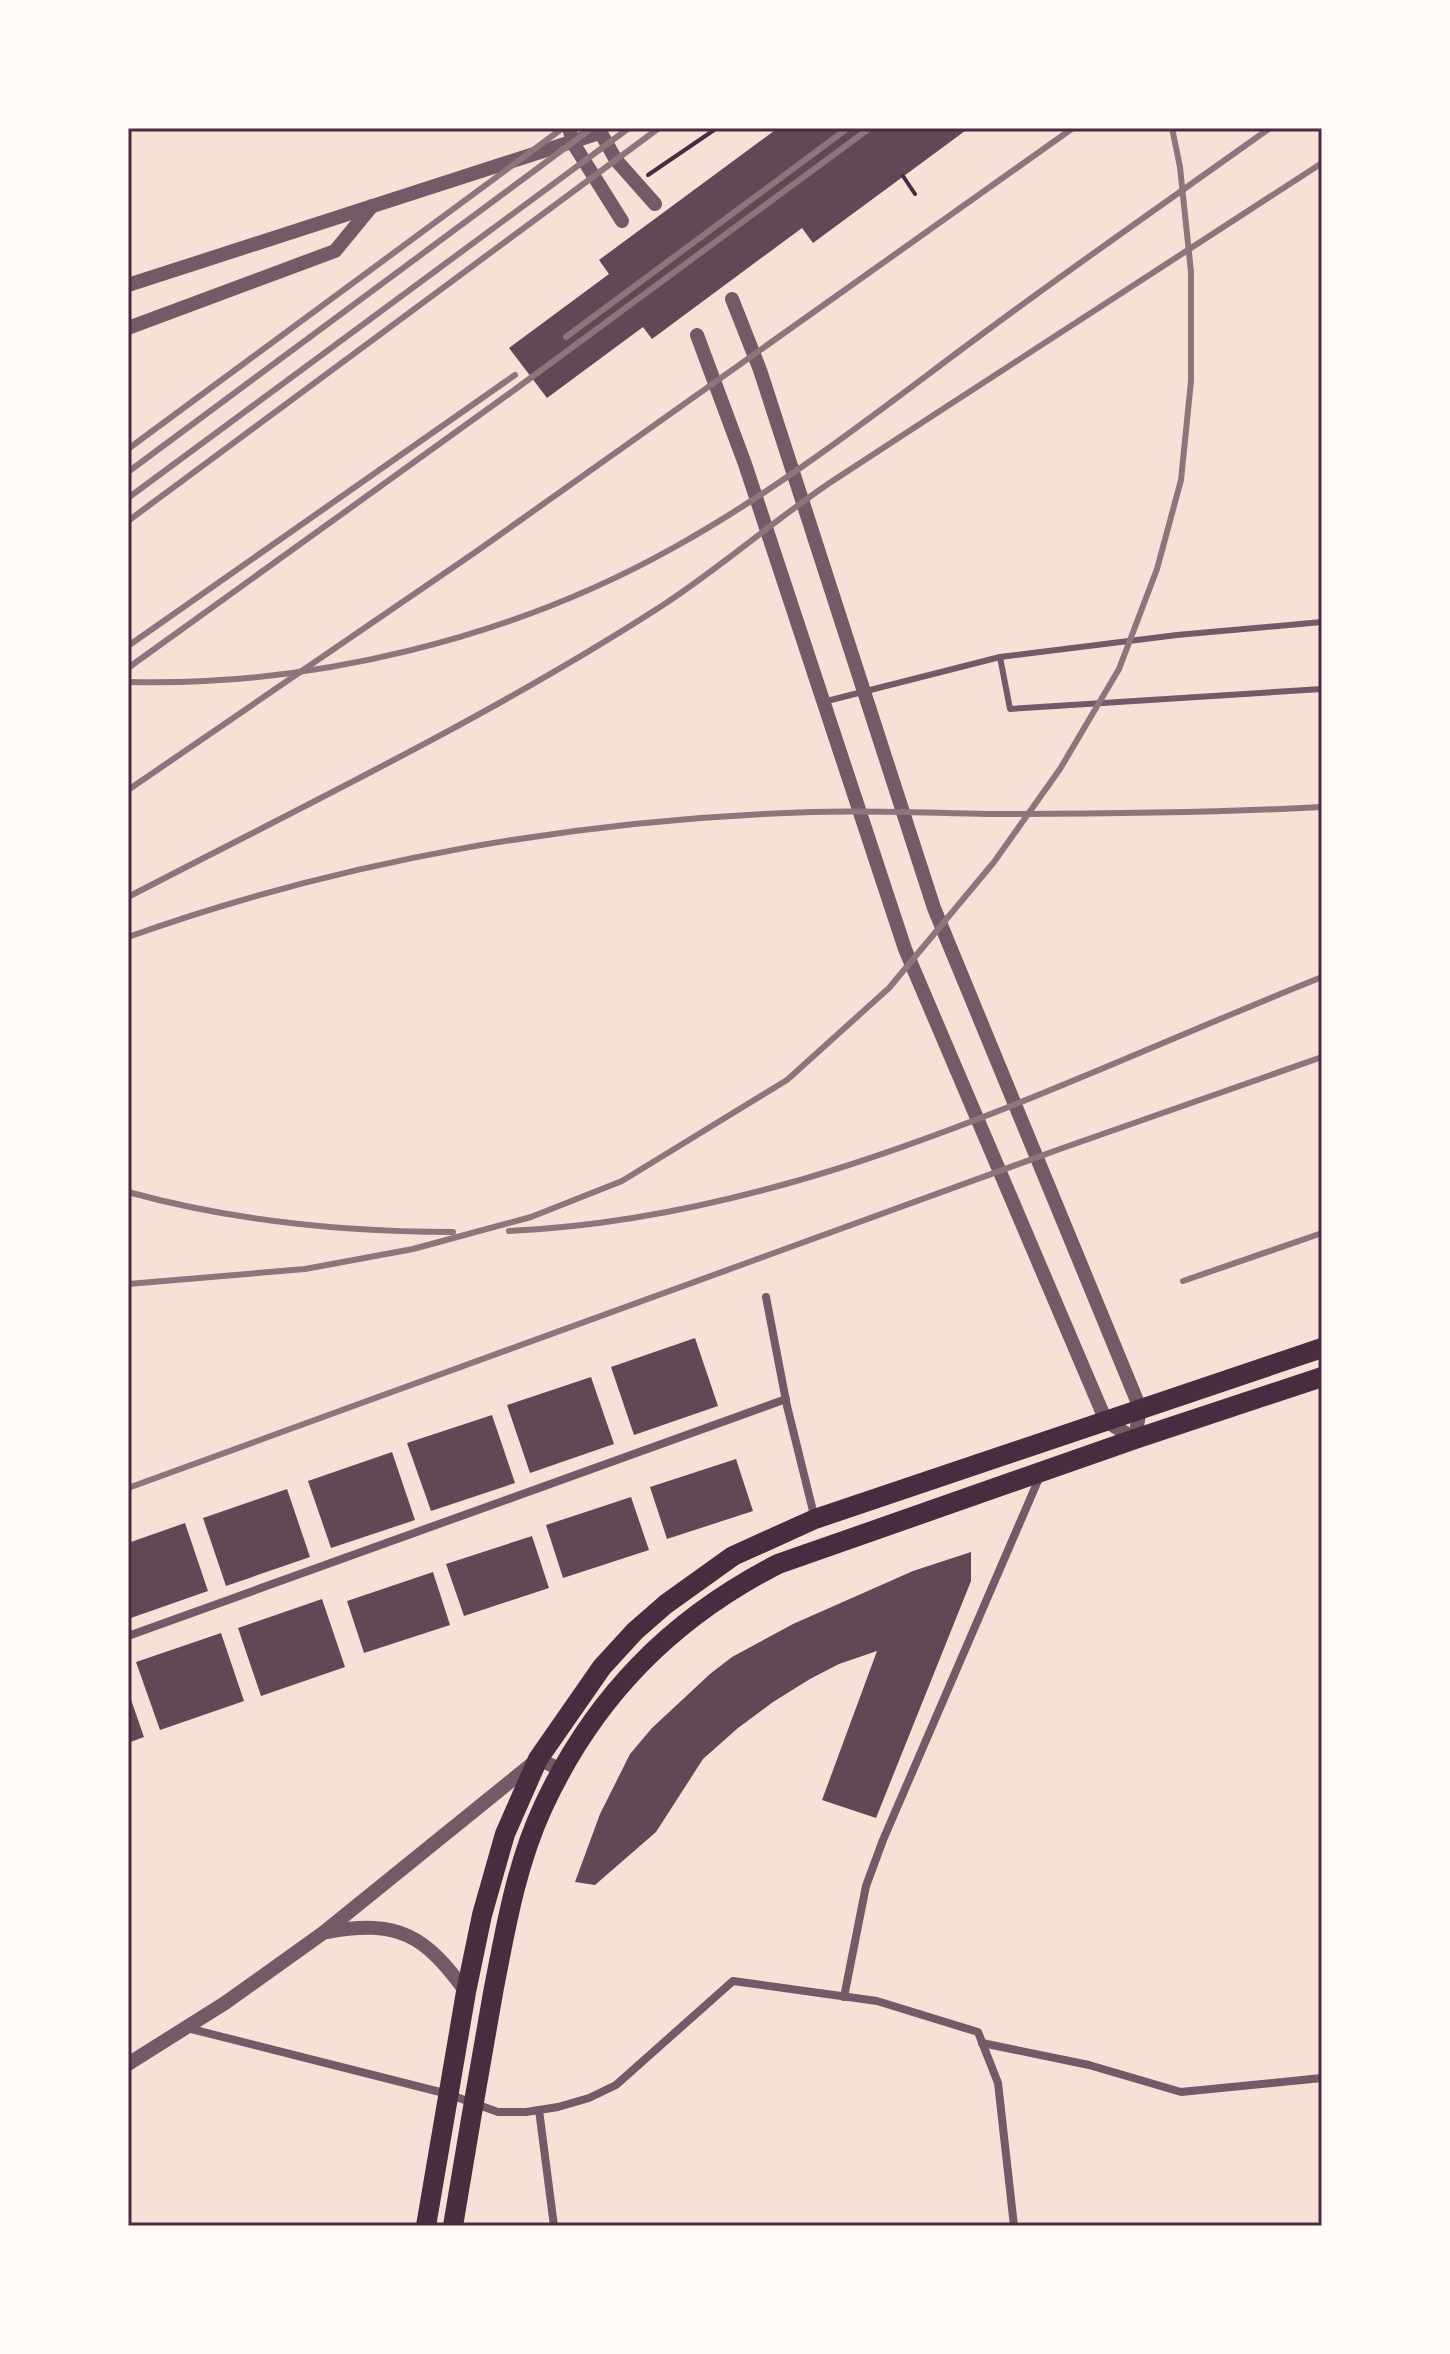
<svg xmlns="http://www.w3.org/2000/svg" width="1450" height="2354" font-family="Montserrat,sans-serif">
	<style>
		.building { fill: #644757 }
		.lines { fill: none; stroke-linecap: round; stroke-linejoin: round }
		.path { stroke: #4a2c40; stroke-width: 4 }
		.service { stroke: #755966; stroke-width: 6 }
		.minor { stroke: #755966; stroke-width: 8 }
		.tertiary { stroke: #755966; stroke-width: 14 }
		.primary { stroke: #4a2c40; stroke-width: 20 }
		.rail { stroke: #8f747c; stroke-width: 6 }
		.neatline { fill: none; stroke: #4a2c40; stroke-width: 3 }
	</style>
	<rect width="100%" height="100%" fill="#f7e1d7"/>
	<g class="building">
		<path d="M 778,128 L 969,128 L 813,243 L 802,228 L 652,339 L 643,327 L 547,398 L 509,348 L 609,274 L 599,260 Z"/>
		<path d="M 695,1338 L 718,1406 L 634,1435 L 611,1367 Z"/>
		<path d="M 591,1377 L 614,1444 L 530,1473 L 507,1405 Z"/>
		<path d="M 492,1415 L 515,1483 L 431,1511 L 407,1443 Z"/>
		<path d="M 392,1452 L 415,1520 L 331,1548 L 308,1481 Z"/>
		<path d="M 736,1459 L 753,1511 L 667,1539 L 650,1487 Z"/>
		<path d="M 287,1489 L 310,1557 L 226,1586 L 203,1518 Z"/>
		<path d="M 631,1497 L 649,1550 L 563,1578 L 546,1525 Z"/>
		<path d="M 185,1523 L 208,1591 L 128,1619 L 128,1543 Z"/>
		<path d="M 532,1536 L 549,1588 L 464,1616 L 446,1564 Z"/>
		<path d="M 971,1552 L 971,1581 L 876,1818 L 822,1800 L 877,1651 L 839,1664 L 810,1679 L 773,1702 L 738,1728 L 703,1759 L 656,1832 L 595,1885 L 575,1882 L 600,1814 L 630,1754 L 652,1728 L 710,1674 L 732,1657 L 793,1624 L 913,1571 Z"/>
		<path d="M 433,1572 L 450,1625 L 364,1653 L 347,1601 Z"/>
		<path d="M 322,1599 L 345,1667 L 261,1696 L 238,1628 Z"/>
		<path d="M 221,1633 L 244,1701 L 160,1730 L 136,1662 Z"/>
		<path d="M 128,1691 L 144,1737 L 128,1743 Z"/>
	</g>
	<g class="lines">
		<g class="path">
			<path d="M 648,175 L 717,128"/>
			<path d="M 903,176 L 915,194"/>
		</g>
		<g class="service">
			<path d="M 1000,657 L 1010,709 L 1322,689"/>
			<path d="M 823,702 L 1000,657 L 1177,635 L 1322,622"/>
		</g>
		<g class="minor">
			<path d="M 766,1297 L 787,1406 L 815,1519"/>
			<path d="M 128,1636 L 786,1399"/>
			<path d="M 844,1997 L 866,1886 L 883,1840 L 1040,1476"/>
			<path d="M 187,2028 L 448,2094 L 498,2112 L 526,2112 L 558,2107 L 589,2098 L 616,2085 L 733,1981 L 877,2001 L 978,2032 L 998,2083 L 1014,2226"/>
			<path d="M 982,2043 L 1089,2065 L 1181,2092 L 1322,2078"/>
			<path d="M 539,2110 L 554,2226"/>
		</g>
		<g class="tertiary">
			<path d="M 569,128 L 573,143 L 622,221"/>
			<path d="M 598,128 L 616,160 L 655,204"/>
			<path d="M 128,285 L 599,133"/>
			<path d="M 128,328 L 335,251 L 372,206"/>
			<path d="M 697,335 L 745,464 L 905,949 L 1106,1421 L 1135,1439 L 1140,1408 L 934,908 L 760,370 L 732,299"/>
			<path d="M 327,1932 C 398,1919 425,1935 466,1992"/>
			<path d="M 128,2064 L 225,2003 L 323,1933 L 538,1759 L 562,1770"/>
		</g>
		<g class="primary">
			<path d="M 426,2226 L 466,1992 L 482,1915 L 505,1834 L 538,1759 L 602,1667 L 635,1631 L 666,1604 L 733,1556 L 815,1519 L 1322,1348"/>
			<path d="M 453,2226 C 466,2148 479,2071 493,1993 C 505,1931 516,1865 543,1807 C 594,1697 671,1619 778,1564 L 1135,1439 L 1322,1377"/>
		</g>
		<g class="rail">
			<path d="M 566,337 L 848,128"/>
			<path d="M 128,449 L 563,128"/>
			<path d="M 128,472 L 592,128"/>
			<path d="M 128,498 L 629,128"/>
			<path d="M 128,521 L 659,128"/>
			<path d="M 128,646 L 515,375"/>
			<path d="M 128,668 L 517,388 L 870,128"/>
			<path d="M 128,682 C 312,687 512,638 673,548 C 785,486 886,405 989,329 C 1081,261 1176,195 1270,128"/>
			<path d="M 128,790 L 477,551 L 1073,128"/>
			<path d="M 128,897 C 307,804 491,716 660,607 C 720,568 773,521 831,482 C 994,375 1158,270 1322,163"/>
			<path d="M 128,937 C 346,859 581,819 812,812 C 871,810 930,813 988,814 C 1100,814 1211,813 1322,807"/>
			<path d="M 128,1192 C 233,1221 344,1232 453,1232"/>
			<path d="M 509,1231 C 799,1218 1057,1083 1322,977"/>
			<path d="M 1183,1281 L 1322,1233"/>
			<path d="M 128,1284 L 305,1269 L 413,1249 L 531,1217 L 622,1181 L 787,1080 L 889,988 L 994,862 L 1060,769 L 1119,669 L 1157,569 L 1181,480 L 1191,381 L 1191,272 L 1180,167 L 1172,128"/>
			<path d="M 128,1488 L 1060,1149 L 1322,1057"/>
		</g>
	</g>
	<rect width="1450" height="2354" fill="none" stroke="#fffaf5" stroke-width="260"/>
	<rect x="130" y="130" width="1190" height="2094" class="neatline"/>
</svg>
